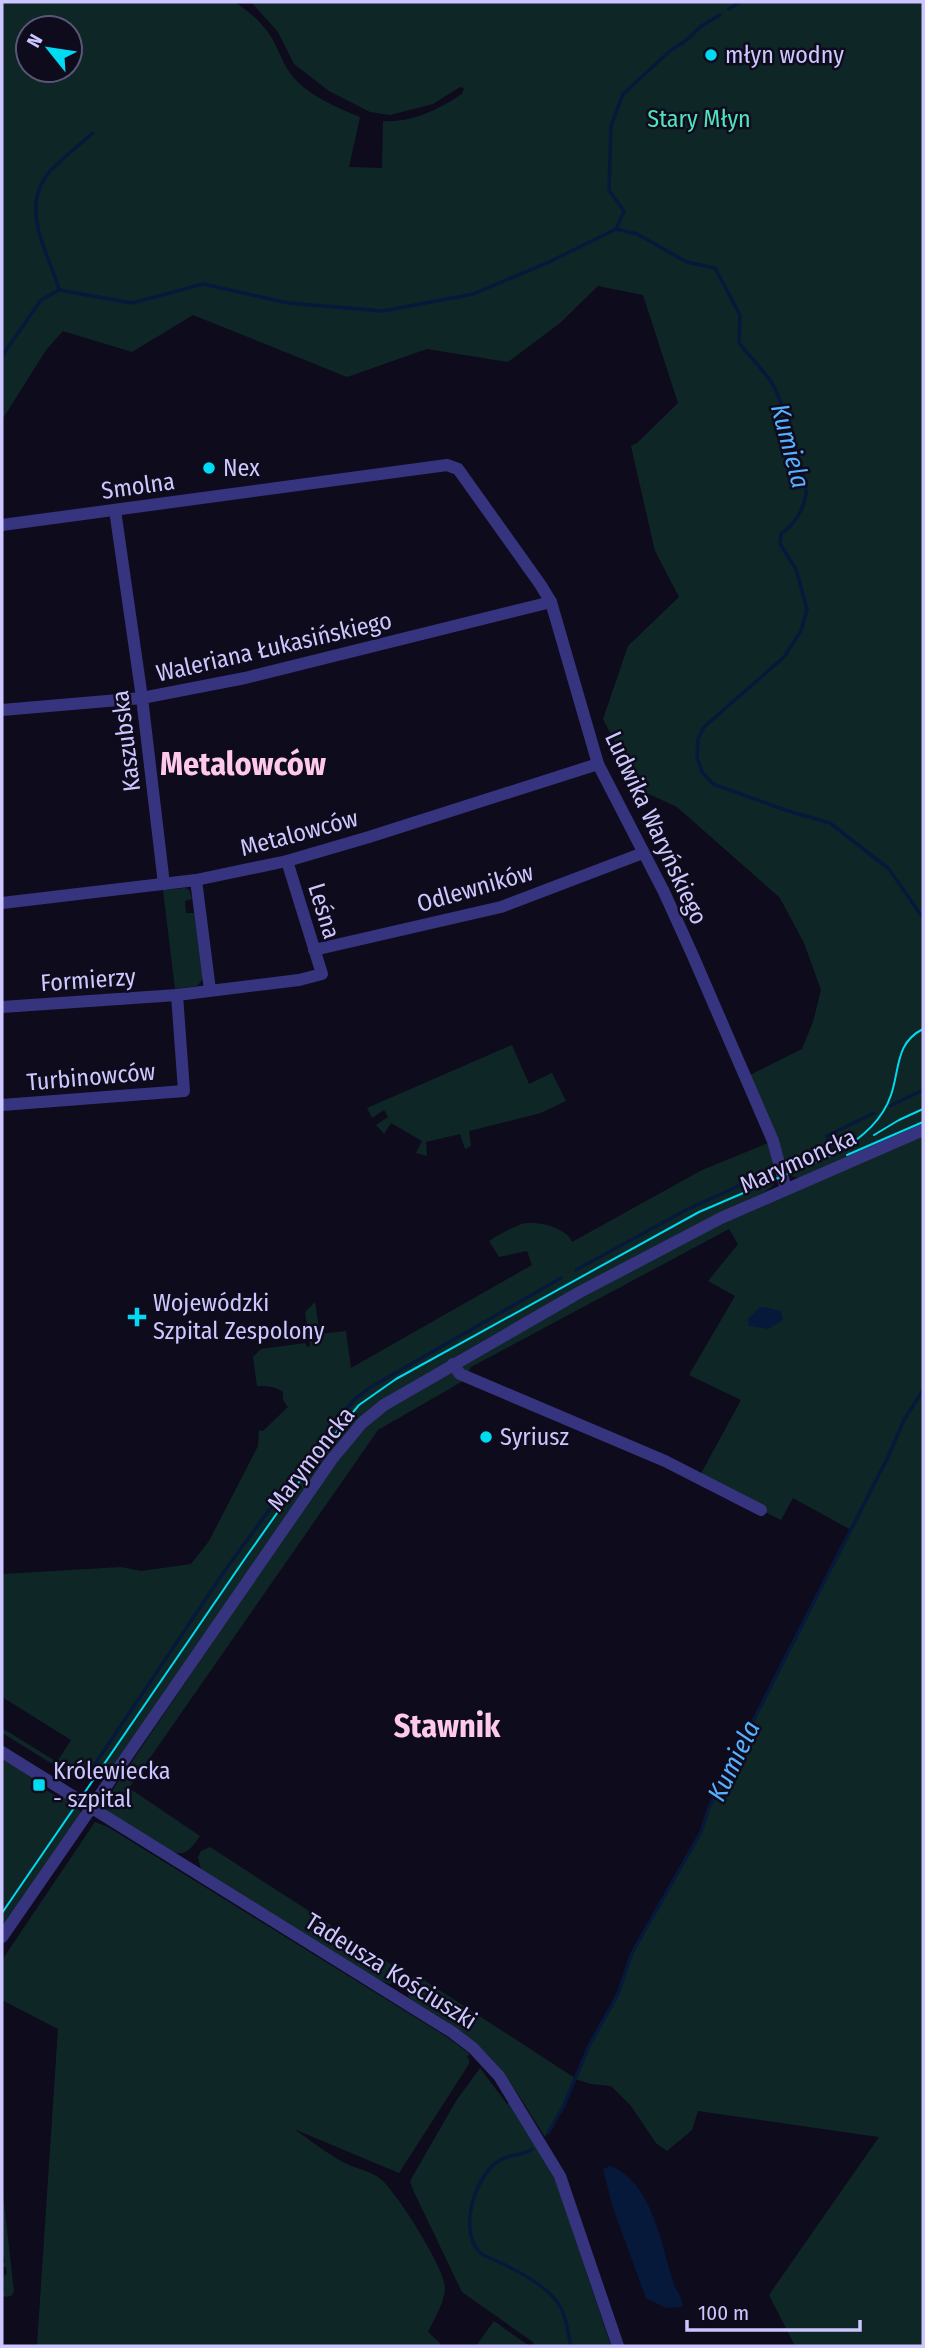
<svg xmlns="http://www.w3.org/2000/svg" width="925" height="2348" font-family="'Fira Sans Condensed',sans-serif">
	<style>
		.green { fill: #0e2726; fill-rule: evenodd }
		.water { fill: #07193a }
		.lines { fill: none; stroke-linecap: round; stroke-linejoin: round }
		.stream { stroke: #07193a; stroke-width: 3.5 }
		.minor { stroke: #36347e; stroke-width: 12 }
		.tram { stroke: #00daf2; stroke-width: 2 }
		.poi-dot { fill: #00daf2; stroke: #0e0b1d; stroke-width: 2.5 }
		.labels { text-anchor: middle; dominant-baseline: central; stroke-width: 5; stroke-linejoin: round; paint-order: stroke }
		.poi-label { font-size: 24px; fill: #cdc7ff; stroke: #0e0b1d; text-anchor: start }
		.park-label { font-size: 24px; fill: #4fe3bd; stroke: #0e0b1d }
		.street-label { font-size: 24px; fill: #cdc7ff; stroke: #0e0b1d }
		.water-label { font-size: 26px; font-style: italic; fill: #55b1ff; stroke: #0e0b1d }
		.district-label { font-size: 32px; font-weight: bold; fill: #ffc9eb; stroke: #0e0b1d }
	</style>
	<rect width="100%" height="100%" fill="#0e0b1d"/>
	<g class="green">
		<path d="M 2,2 L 234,2 C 249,11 264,24 273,40 C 280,53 284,67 294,78 C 311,97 338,108 360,117 L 349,167 L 382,168 L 383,121 C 412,123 439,109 462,94 L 464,88 L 460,87 L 433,104 L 390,115 L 370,112 L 329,91 L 294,64 L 278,32 L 251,2 L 923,2 L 923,1126 L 799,1178 L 787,1175 L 750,1075 L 802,1049 L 813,1022 L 821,990 L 804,943 L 780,898 L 677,807 L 640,790 L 603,719 L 628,646 L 679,597 L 655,551 L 631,446 L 637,443 L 678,403 L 643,295 L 598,286 L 560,323 L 508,362 L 427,349 L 347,377 L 193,315 L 132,352 L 63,331 L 46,350 L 2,420 ZM 28,28 L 70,28 L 70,70 L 28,70 Z"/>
		<path d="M 185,888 L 189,890 L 192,899 L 185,901 L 186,913 L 194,913 L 203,979 L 197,986 L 175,989 L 163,890 Z"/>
		<path d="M 512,1045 L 529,1084 L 552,1073 L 566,1101 L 541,1113 L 469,1131 L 471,1146 L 465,1149 L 460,1134 L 426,1142 L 427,1156 L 416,1153 L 422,1141 L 391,1123 L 384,1134 L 376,1125 L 388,1117 L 384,1110 L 372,1118 L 367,1108 Z"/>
		<path d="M 923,1135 L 923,2346 L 795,2346 L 769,2295 L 879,2137 L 698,2111 L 692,2130 L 667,2151 L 656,2143 L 631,2106 L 611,2086 L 591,2084 L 575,2079 L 563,2107 L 545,2137 C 523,2103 504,2067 473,2041 C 454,2025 431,2012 410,1999 C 404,1989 406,1981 416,1975 L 575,2078 L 589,2046 L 618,1994 L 628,1961 L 700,1832 L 709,1807 L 851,1530 L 793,1498 L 781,1520 L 698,1479 L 741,1400 L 689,1375 L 735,1296 L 708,1281 L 738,1244 L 729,1229 L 471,1367 L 463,1381 L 378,1430 L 129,1788 L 200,1836 C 192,1847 187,1857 172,1852 L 110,1813 L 103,1804 L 312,1496 L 348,1447 L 379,1414 L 563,1308 L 724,1221 Z"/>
		<path d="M 768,1143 C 778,1189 783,1184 739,1204 L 486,1339 L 377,1404 L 284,1520 L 104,1779 C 94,1772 87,1771 77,1779 L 2,1733 L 2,1728 L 57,1762 L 71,1740 L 2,1697 L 2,1574 L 121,1567 L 141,1571 L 191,1564 L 209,1541 L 258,1446 L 259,1430 L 263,1431 L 288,1407 L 283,1400 L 283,1392 C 275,1386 266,1386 257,1386 L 253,1357 L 261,1349 L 305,1343 L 307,1347 L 310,1346 L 305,1312 L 315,1302 L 320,1334 L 346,1331 L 351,1368 L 532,1265 L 527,1251 L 499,1257 L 489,1241 C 499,1235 509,1229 519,1225 C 533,1219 567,1227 572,1242 L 702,1170 Z"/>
		<path d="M 2,1759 L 34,1778 L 32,1782 L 37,1784 L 35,1787 L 41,1791 L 44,1789 L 61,1799 L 63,1796 L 77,1806 L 81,1813 L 2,1931 Z"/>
		<path d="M 95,1822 L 108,1827 L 447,2037 L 470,2054 L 466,2058 L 469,2058 L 469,2064 L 399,2173 L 294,2129 C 310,2140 326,2153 343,2162 C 354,2168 367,2170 378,2177 C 394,2187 445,2269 445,2287 C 445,2302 434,2319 428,2332 L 443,2346 L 27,2346 L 37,2345 L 58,2029 L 2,2000 L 2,1960 Z"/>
		<path d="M 210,1847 L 397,1968 L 400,1973 L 399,1979 L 390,1984 L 379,1980 L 201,1870 L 198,1857 L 201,1851 Z"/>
		<path d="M 480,2068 L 507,2104 L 510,2102 L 556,2181 L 611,2346 L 534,2346 L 533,2342 L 462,2292 L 414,2192 L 410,2181 L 456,2101 Z"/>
		<path d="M 2,2185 L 14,2292 L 11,2296 L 2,2297 L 2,2291 L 4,2290 L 3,2278 L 7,2273 L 6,2267 L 2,2267 L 2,2263 L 5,2262 L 2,2247 Z"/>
		<path d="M 494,2321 L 529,2346 L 476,2346 Z"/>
	</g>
	<g class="water">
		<path d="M 763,1307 L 781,1311 L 783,1320 L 768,1329 L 749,1326 L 748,1319 L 759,1308 Z"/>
		<path d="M 610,2166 C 651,2180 662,2245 673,2282 C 676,2292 683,2296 682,2307 L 666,2308 L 646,2298 L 613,2208 L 603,2169 Z"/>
	</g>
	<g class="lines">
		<g class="stream">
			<path d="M 729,9 L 740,2"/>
			<path d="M 616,229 L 637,234 L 687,262 L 715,268 L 740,315 L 739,343 C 750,357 764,370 773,385 C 781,397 807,481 806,494 C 803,512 795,523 781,534 L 780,544 L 796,569 L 807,609 L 801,631 L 784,657 L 704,727 L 698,739 L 697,757 L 702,772 L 713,784 L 785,810 L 830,823 L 889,869 L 923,918"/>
			<path d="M 616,229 L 624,211 L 609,190 L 611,126 L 623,94 L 670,51 L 688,39 L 700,27 L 720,15"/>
			<path d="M 59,289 C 47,249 18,207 51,170 C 64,157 79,145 93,133"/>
			<path d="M 2,356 L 41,300 L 59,290 L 132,303 L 203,284 L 288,303 L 383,311 L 473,294 L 549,262 L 616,229"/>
			<path d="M 890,1106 L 923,1090"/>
			<path d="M 832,1150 L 827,1136 L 874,1113"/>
			<path d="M 576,1270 L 686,1210 L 767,1173"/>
			<path d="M 89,1773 L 226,1569 L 330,1427 L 356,1398 L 371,1387 L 561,1278"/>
			<path d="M 548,2133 L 563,2107 L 589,2046 L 618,1994 L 632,1953 L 701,1832 L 709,1807 L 730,1766 L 888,1457 L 904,1420 L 923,1390"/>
			<path d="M 532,2149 C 521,2157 509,2153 497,2162 C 473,2179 457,2236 483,2255 C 507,2265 549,2285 561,2308 C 567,2319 568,2334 571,2346"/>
		</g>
		<g class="minor">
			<path d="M 115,510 L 142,698 L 164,884"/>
			<path d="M 2,525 L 447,465 L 458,469 L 540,584 L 551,602 L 598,764 L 664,892 L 693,956 L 773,1141 L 786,1189"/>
			<path d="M 2,710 L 142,698 L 245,678 L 551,602"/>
			<path d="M 196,880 L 210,990"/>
			<path d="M 2,903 L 196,880 L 287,861 L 369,837 L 598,764"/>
			<path d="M 314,950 L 501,907 L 643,853"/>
			<path d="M 2,1007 L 177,995 L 299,980 L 322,974 L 287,861"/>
			<path d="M 2,1105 L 184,1091 L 177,995"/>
			<path d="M 453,1364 L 460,1374 L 665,1461 L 761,1510"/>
			<path d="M 2,1752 L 452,2032 L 473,2048 L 499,2076 L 560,2176 L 618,2346"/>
			<path d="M 2,1937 L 332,1459 L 362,1423 L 384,1405 L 580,1292 L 721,1218 L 923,1130"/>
		</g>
		<g class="tram">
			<path d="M 874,1135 L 899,1120 L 923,1109"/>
			<path d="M 847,1155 L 923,1122"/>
			<path d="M 2,1913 L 246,1557 L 321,1451 L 359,1405 L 396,1379 L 699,1212 L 834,1154 C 858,1141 882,1122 891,1095 C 900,1069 895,1043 923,1029"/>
		</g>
	</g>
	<g class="poi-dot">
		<circle cx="711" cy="55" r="7"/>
		<circle cx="209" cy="468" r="7"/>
		<path d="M133.5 1306.5h7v7h7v7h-7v7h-7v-7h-7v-7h7z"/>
		<circle cx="486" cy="1437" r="7"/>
		<rect x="32" y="1778" width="14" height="14" rx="3.5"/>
	</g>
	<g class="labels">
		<g class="poi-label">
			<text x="725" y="55">młyn wodny</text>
			<text x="223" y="468">Nex</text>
			<text x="153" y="1303">Wojewódzki<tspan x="153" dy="28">Szpital Zespolony</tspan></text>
			<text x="500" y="1437">Syriusz</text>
			<text x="53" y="1771">Królewiecka<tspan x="53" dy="28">- szpital</tspan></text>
		</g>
		<g class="park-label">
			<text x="699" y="119">Stary Młyn</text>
		</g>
		<g class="street-label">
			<text transform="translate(138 486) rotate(-8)">Smolna</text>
			<text transform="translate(274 647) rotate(-13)">Waleriana Łukasińskiego</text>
			<text transform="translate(126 741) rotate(-97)">Kaszubska</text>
			<text transform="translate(656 828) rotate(65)">Ludwika Waryńskiego</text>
			<text transform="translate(299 833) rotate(-15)">Metalowców</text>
			<text transform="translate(475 888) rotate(-16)">Odlewników</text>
			<text transform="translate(324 911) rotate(73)">Leśna</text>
			<text transform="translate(88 980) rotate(-4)">Formierzy</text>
			<text transform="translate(91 1077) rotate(-5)">Turbinowców</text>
			<text transform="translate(798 1161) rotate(-24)">Marymoncka</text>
			<text transform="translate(311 1459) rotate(-52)">Marymoncka</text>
			<text transform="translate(391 1971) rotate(32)">Tadeusza Kościuszki</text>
		</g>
		<g class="water-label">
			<text transform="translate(790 446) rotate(75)">Kumiela</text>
			<text transform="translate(734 1761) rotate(-64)">Kumiela</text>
		</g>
		<g class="district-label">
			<text x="243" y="764">Metalowców</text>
			<text x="447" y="1726">Stawnik</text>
		</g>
	</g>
	<rect width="925" height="2348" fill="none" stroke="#cdc7ff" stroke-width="7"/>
	<g transform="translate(49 49) rotate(300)"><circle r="33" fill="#0e0b1d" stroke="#5a5677" stroke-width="2"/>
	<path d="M0-5L12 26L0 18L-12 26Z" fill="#00daf2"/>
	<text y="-10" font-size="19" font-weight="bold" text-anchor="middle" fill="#cdc7ff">N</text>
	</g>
	<path d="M687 2320v10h173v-10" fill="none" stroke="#cdc7ff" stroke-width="3.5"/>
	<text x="698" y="2320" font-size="21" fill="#cdc7ff" stroke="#0e0b1d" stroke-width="5" paint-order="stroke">100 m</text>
</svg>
